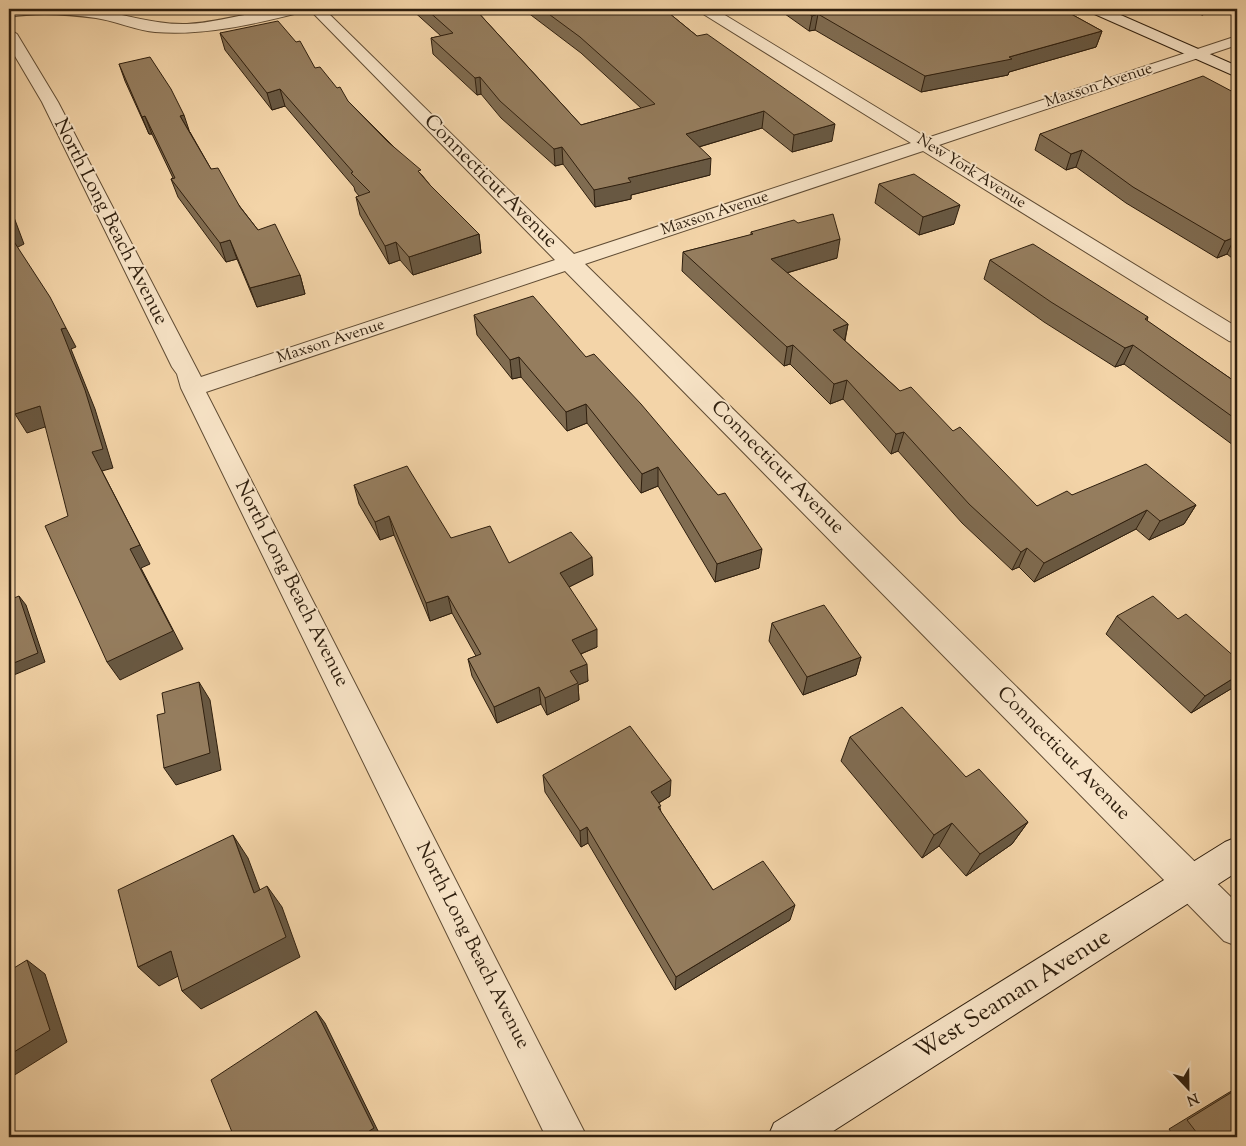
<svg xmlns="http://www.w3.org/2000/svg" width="1246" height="1146" font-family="'Sorts Mill Goudy',serif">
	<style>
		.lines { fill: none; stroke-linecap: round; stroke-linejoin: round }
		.street-casing { stroke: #604c34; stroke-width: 2 }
		.secondary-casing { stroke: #2f1f0e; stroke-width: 2 }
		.street { fill: #f7e3c6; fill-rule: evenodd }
		.secondary { fill: #f7e3c6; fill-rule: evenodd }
		.wall { fill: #806c51; stroke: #2f1f0e }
		.shaded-wall { fill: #685842; stroke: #2f1f0e }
		.building { fill: #957d5e; stroke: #2f1f0e }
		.labels { text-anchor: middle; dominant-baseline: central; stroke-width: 4; stroke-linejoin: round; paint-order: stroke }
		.far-street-label { font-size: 16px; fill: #2f1f0e; stroke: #f7e3c6 }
		.street-label { font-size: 20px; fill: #2f1f0e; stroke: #f7e3c6 }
		.near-street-label { font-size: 24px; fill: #2f1f0e; stroke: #f7e3c6 }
	</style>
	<rect width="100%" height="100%" fill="#f3d4a8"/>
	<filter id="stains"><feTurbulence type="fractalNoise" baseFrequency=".004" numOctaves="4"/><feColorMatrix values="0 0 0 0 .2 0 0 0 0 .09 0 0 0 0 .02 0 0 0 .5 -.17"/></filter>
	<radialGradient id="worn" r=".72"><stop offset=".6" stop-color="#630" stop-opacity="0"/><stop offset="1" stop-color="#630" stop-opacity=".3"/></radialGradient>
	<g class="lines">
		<defs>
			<g id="street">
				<path d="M 9,9 C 37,9 69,5 97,10 C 127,15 156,25 187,24 C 227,22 265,6 304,9 L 302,12 C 255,24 204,36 155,32 C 135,30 116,21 96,18 C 67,14 37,12 9,17 Z"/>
				<path d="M 309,9 L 324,9 L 574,254 L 911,143 L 700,12 L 698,9 L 715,9 L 927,138 L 1237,36 L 1237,45 L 939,145 L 1237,327 L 1237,343 L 1229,341 L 923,151 L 585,264 L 1237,903 L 1237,946 L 1224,941 L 565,271 L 206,392 L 587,1137 L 546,1137 L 181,388 L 177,374 L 172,367 L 42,102 L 9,46 L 9,29 L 17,34 L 58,102 L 201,377 L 555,260 Z"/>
			</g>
			<g id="secondary">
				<path d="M 1088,9 L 1107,9 L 1237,66 L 1237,77 L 1090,12 Z"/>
				<path d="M 1237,837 L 1237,872 L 824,1137 L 768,1137 L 774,1123 L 1225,842 Z"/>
			</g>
		</defs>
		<use href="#street" class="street-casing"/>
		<use href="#secondary" class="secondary-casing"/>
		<use href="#street" class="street"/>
		<use href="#secondary" class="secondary"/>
	</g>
	<g class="wall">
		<path d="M 411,9 L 475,9 L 581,125 L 641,108 L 581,53 L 523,9 L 664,9 L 697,36 L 832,141 L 792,152 L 762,128 L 699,147 L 710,175 L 631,195 L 631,199 L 595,207 L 563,164 L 555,166 L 501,118 L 481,94 L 477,95 L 433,54 L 431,38 L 441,36 Z"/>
		<path d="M 778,9 L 1062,9 L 1102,31 L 1096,47 L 1009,72 L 1008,75 L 921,92 L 815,30 L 809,31 Z"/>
		<path d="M 1186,9 L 1221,9 L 1202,15 Z"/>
		<path d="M 220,33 L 315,68 L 422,175 L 430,185 L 479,234 L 481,253 L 413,275 L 400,260 L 389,264 L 360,215 L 356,197 L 359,196 L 355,191 L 354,187 L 285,106 L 272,110 L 225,50 Z"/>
		<path d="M 119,64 L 190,132 L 211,169 L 258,230 L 300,275 L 305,294 L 257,307 L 237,259 L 226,262 L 178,197 L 171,179 L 173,178 L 152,134 L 149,134 L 125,81 Z"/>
		<path d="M 1237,94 L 1237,262 L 1227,254 L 1217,258 L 1126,203 L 1076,167 L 1066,170 L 1035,150 L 1040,134 Z"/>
		<path d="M 879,184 L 954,224 L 919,235 L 875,203 Z"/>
		<path d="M 751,232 L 837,258 L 787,273 L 848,324 L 845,341 L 900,391 L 953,431 L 1037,506 L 1072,495 L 1196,505 L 1184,524 L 1149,540 L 1136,529 L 1034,582 L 1019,567 L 1012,570 L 962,523 L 898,451 L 891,454 L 843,399 L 830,404 L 790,364 L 784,366 L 682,271 L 683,252 L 751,235 Z"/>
		<path d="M 990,260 L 1148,317 L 1147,321 L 1237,383 L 1237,448 L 1124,364 L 1115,367 L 1044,322 L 984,279 Z"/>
		<path d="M 474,315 L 586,357 L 718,495 L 759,568 L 715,582 L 658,486 L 641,493 L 587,423 L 567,431 L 521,377 L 512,379 L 477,335 Z"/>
		<path d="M 354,485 L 451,538 L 509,563 L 593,575 L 569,587 L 597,647 L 581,654 L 588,681 L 578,685 L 579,700 L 547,715 L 541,704 L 497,723 L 472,676 L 468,659 L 476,656 L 452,613 L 430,621 L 394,535 L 380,540 L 359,504 Z"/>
		<path d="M 1117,616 L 1178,619 L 1237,659 L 1237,684 L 1234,687 L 1191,713 L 1106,634 Z"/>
		<path d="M 772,623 L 861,657 L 856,675 L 803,695 L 769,641 Z"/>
		<path d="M 850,737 L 966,777 L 1028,822 L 1012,844 L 966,876 L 939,846 L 922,858 L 841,761 Z"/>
		<path d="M 543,775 L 670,796 L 659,803 L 661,812 L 713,890 L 790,920 L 675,990 L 588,843 L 581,847 L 545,792 Z"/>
		<path d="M 1237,1088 L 1237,1137 L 1174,1137 L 1169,1129 L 1228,1093 Z"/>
	</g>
	<g class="shaded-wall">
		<path d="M 1205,9 L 1221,9 L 1202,15 Z"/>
		<path d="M 818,14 L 815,30 L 809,31 L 812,16 Z"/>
		<path d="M 1102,31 L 1096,47 L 1009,72 L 1008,75 L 921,92 L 925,76 L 1009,57 Z"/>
		<path d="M 480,77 L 481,94 L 477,95 L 475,78 Z"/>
		<path d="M 280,89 L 285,106 L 272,110 L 267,93 Z"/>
		<path d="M 764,111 L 762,128 L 685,151 L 686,134 Z"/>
		<path d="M 184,115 L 190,133 L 180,116 Z"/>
		<path d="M 145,116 L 152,134 L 149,134 L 142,117 Z"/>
		<path d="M 835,124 L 832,141 L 792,152 L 794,135 Z"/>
		<path d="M 562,147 L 563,164 L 555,166 L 554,149 Z"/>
		<path d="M 1082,150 L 1076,167 L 1066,170 L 1071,154 Z"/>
		<path d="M 711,158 L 710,175 L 631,195 L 631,199 L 595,207 L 594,190 L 628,178 Z"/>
		<path d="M 9,204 L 24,244 L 16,248 L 9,235 Z"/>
		<path d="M 960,205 L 954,224 L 919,235 L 923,217 Z"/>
		<path d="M 479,234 L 481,253 L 413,275 L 409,257 Z"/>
		<path d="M 1235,237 L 1227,254 L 1217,258 L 1225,241 Z"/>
		<path d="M 840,239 L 837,258 L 769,278 L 771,259 Z"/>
		<path d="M 230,240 L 237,259 L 226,262 L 220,243 Z"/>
		<path d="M 396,242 L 400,260 L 389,264 L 385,246 Z"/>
		<path d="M 300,275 L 305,294 L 257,307 L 250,288 Z"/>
		<path d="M 848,324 L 844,343 L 833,330 Z"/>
		<path d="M 66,328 L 76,347 L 71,349 L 95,409 L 113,468 L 102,471 L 150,564 L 141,568 L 183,649 L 120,680 L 107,662 L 130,549 L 92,452 L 61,329 Z"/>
		<path d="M 793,345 L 790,364 L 784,366 L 787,347 Z"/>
		<path d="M 1133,345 L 1124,364 L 1115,367 L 1125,348 Z"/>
		<path d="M 519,357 L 521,377 L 512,379 L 510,360 Z"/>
		<path d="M 847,380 L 843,399 L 830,404 L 834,384 Z"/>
		<path d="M 586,404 L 587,423 L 567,431 L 566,412 Z"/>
		<path d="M 40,406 L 51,425 L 27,433 L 15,414 Z"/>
		<path d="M 904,432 L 898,451 L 891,454 L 896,434 Z"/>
		<path d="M 658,467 L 658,486 L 641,493 L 642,474 Z"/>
		<path d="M 1196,505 L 1184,524 L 1149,540 L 1160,521 Z"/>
		<path d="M 1147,510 L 1136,529 L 1034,582 L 1044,563 Z"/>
		<path d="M 389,516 L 394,535 L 380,540 L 375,522 Z"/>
		<path d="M 1027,548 L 1019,567 L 1012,570 L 1021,552 Z"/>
		<path d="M 762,549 L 759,568 L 715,582 L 717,564 Z"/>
		<path d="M 592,557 L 593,575 L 561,591 L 560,573 Z"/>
		<path d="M 19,596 L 26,605 L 45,662 L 9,677 L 9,665 Z"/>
		<path d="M 448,596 L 452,613 L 430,621 L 426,603 Z"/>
		<path d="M 597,629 L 597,647 L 573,657 L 572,640 Z"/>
		<path d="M 861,657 L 856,675 L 803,695 L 807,677 Z"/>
		<path d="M 587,664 L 588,681 L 578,685 L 579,700 L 547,715 L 545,698 L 570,671 Z"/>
		<path d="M 1237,676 L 1237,684 L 1234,687 L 1191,713 L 1205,696 Z"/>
		<path d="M 199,682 L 210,700 L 221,770 L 176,785 L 164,768 Z"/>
		<path d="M 539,687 L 541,704 L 497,723 L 494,707 Z"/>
		<path d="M 671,780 L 670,796 L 650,808 L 651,792 Z"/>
		<path d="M 1028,822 L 1012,844 L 966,876 L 980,854 Z"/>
		<path d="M 952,823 L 939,846 L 922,858 L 934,835 Z"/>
		<path d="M 587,827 L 588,843 L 581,847 L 580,831 Z"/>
		<path d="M 233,835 L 248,858 L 269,914 L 254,893 Z"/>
		<path d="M 267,886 L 282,907 L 300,957 L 201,1009 L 182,991 Z"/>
		<path d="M 795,905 L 790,920 L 675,990 L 676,977 Z"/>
		<path d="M 171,951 L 190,970 L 159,986 L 138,967 Z"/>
		<path d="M 27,960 L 45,974 L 67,1042 L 13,1076 L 9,1073 L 9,1055 Z"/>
		<path d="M 316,1011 L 325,1023 L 381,1137 L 360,1137 Z"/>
	</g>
	<g class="building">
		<path d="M 426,9 L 475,9 L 581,125 L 655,104 L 580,37 L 542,9 L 664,9 L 697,36 L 707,34 L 835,124 L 794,135 L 764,111 L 686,134 L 711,158 L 628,178 L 631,182 L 594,190 L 562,147 L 554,149 L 500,101 L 480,77 L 475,78 L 431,38 L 453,33 Z"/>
		<path d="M 802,9 L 1062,9 L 1102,31 L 1009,57 L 1012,59 L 925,76 L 818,14 L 812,16 Z"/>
		<path d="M 278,21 L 296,42 L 300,41 L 315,68 L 320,67 L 337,88 L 340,87 L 348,101 L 388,142 L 421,170 L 418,171 L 430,185 L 479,234 L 409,257 L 396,242 L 385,246 L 356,197 L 370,192 L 351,173 L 353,172 L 280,89 L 267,93 L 220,33 Z"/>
		<path d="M 150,57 L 171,89 L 184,115 L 180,116 L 211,169 L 218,168 L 240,207 L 258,230 L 275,224 L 300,275 L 250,288 L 230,240 L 220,243 L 171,179 L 175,178 L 145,116 L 142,117 L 119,64 Z"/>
		<path d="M 1203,76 L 1237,94 L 1237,239 L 1235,237 L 1225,241 L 1133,187 L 1082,150 L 1071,154 L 1040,134 Z"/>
		<path d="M 914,174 L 960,205 L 923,217 L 879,184 Z"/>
		<path d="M 9,210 L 14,225 L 9,228 Z"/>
		<path d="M 833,214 L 840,239 L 771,259 L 848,324 L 833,330 L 900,391 L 911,387 L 953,431 L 960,427 L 1037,506 L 1067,491 L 1072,495 L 1146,464 L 1196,505 L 1160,521 L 1147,510 L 1044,563 L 1027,548 L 1021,552 L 969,504 L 904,432 L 896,434 L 847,380 L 834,384 L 793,345 L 787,347 L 683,252 L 753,234 L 751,232 L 794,220 L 798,223 Z"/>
		<path d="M 9,234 L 50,297 L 66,328 L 61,329 L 85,390 L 103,449 L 92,452 L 140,545 L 130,549 L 173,631 L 107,662 L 45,526 L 68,516 L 40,406 L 15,414 L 9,395 Z"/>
		<path d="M 1033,244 L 1148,317 L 1145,319 L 1237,383 L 1237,420 L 1133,345 L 1125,348 L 1051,302 L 990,260 Z"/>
		<path d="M 533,296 L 586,357 L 594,354 L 641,404 L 718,495 L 725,493 L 762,549 L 717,564 L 658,467 L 642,474 L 586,404 L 566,412 L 519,357 L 510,360 L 474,315 Z"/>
		<path d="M 407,466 L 451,538 L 490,526 L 509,563 L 571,532 L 592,557 L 560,573 L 597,629 L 572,640 L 587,664 L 570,671 L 578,683 L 545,698 L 539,687 L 494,707 L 468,659 L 481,654 L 448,596 L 426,603 L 389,516 L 375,522 L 354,485 Z"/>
		<path d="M 19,596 L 38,653 L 9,665 L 9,600 Z"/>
		<path d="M 1153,596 L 1178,619 L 1186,614 L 1237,659 L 1237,676 L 1205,696 L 1117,616 Z"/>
		<path d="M 824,605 L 861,657 L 807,677 L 772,623 Z"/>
		<path d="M 199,682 L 210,753 L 164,768 L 157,715 L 165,713 L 162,693 Z"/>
		<path d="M 902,707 L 966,777 L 979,769 L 1028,822 L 980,854 L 952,823 L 934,835 L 850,737 Z"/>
		<path d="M 630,726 L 671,780 L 651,792 L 661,806 L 658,807 L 713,890 L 763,861 L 795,905 L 676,977 L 587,827 L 580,831 L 543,775 Z"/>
		<path d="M 233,835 L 254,893 L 267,886 L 286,937 L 182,991 L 171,951 L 138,967 L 118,890 Z"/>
		<path d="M 27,960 L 50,1030 L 9,1055 L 9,971 Z"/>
		<path d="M 316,1011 L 374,1128 L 360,1137 L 234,1137 L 211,1080 Z"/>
		<path d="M 1237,1089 L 1237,1137 L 1200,1137 L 1187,1120 Z"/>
	</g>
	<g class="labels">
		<g class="far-street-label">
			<text transform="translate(1099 86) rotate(-18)">Maxson Avenue</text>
			<text transform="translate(971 172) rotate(32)">New York Avenue</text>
			<text transform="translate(715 214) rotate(-18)">Maxson Avenue</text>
			<text transform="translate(331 342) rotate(-18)">Maxson Avenue</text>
		</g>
		<g class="street-label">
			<text transform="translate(490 182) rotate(45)">Connecticut Avenue</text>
			<text transform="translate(110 222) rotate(63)">North Long Beach Avenue</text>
			<text transform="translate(777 468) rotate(45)">Connecticut Avenue</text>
			<text transform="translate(291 584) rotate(63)">North Long Beach Avenue</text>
			<text transform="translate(1063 754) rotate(45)">Connecticut Avenue</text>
			<text transform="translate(472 946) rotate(63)">North Long Beach Avenue</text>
		</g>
		<g class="near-street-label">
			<text transform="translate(1013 995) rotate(-32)">West Seaman Avenue</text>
		</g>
	</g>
	<rect width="1246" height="1146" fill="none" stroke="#f3d4a8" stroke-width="30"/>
	<rect x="10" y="10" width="1226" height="1126" fill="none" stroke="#2f1f0e" stroke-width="2.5"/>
	<rect x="15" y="15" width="1216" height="1116" fill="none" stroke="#2f1f0e"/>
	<g transform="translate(1188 1088) rotate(158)" stroke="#f7e3c6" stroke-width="4" paint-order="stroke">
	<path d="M0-4L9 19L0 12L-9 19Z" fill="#2f1f0e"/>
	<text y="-8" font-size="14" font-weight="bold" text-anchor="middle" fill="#2f1f0e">N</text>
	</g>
	<rect width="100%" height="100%" filter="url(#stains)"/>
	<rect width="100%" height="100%" fill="url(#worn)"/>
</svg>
